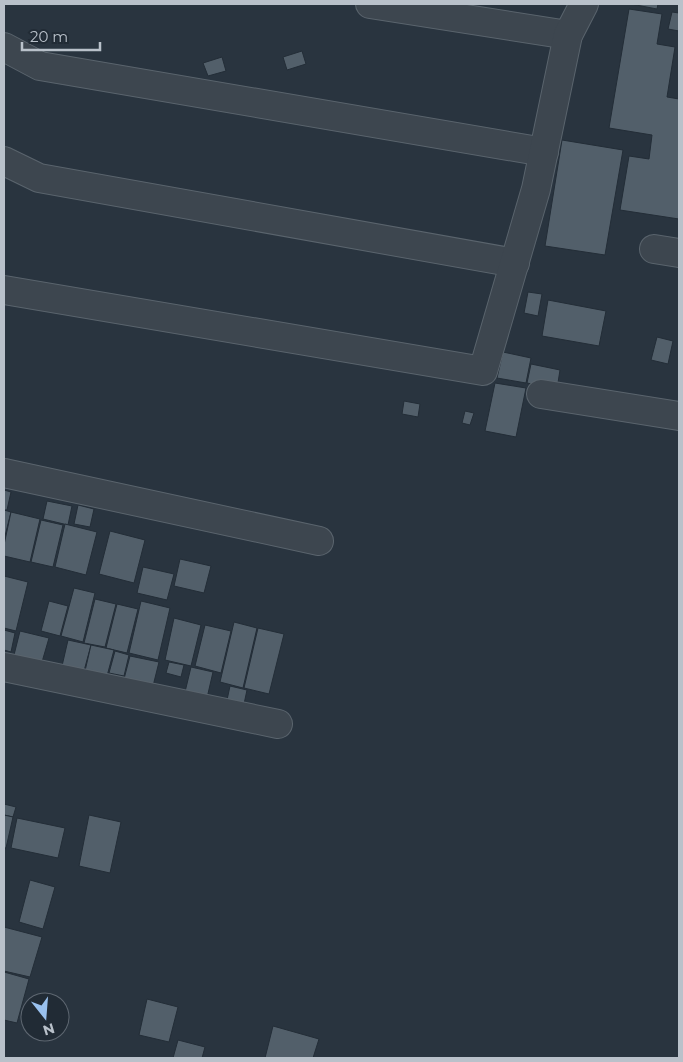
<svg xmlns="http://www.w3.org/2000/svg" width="683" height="1062" font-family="Montserrat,sans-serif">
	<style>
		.building { fill: #525f6a; stroke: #232d37 }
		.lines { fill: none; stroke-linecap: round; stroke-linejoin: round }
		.minor-casing { stroke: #5a646d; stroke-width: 30 }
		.minor { stroke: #3d464f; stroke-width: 28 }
	</style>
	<rect width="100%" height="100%" fill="#29343f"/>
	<g class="building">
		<path d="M 631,4 L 658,4 L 657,9 Z"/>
		<path d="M 629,9 L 662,14 L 657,44 L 675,47 L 667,97 L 679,99 L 679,219 L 620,210 L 629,156 L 649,159 L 652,135 L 609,128 Z"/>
		<path d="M 672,12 L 679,13 L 679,31 L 668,29 Z"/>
		<path d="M 302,51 L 306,64 L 287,70 L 283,57 Z"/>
		<path d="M 222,57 L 226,71 L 208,76 L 203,63 Z"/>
		<path d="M 562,140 L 623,150 L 605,255 L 545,246 Z"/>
		<path d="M 528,292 L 542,294 L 538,316 L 524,313 Z"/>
		<path d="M 548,300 L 606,311 L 599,346 L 542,336 Z"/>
		<path d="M 657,337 L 673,341 L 668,364 L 651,360 Z"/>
		<path d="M 503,352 L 531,358 L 526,383 L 497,378 Z"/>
		<path d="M 531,364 L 560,370 L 557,389 L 527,383 Z"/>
		<path d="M 495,383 L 526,388 L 516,437 L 485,431 Z"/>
		<path d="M 404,401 L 420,404 L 418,417 L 402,414 Z"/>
		<path d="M 465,411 L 474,413 L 470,425 L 462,423 Z"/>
		<path d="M 4,490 L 11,492 L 7,510 L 4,510 Z"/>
		<path d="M 47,501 L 72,506 L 68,525 L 43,519 Z"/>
		<path d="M 78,505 L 94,509 L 90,527 L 74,524 Z"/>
		<path d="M 4,510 L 11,512 L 4,540 Z"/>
		<path d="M 11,512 L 40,519 L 30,562 L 4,556 L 4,545 Z"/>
		<path d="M 41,520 L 63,525 L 53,567 L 31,562 Z"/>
		<path d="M 65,524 L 97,532 L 86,575 L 55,567 Z"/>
		<path d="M 110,531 L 145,540 L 134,583 L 99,574 Z"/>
		<path d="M 180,559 L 211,566 L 204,593 L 174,586 Z"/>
		<path d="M 143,567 L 174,574 L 167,600 L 137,593 Z"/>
		<path d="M 4,576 L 28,582 L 16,631 L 4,628 Z"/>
		<path d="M 74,588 L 95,593 L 83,642 L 61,636 Z"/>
		<path d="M 95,599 L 116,604 L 105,647 L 84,643 Z"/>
		<path d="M 49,601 L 68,606 L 60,636 L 41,631 Z"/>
		<path d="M 141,601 L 170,608 L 158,660 L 129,653 Z"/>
		<path d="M 117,604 L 138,609 L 127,653 L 106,648 Z"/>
		<path d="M 174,618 L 201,625 L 191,666 L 165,660 Z"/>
		<path d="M 234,622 L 257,628 L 243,688 L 220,682 Z"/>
		<path d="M 205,625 L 231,631 L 221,673 L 195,666 Z"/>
		<path d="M 258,628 L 284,634 L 269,694 L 244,688 Z"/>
		<path d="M 4,630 L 15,633 L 11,652 L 4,650 Z"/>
		<path d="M 20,631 L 49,638 L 42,662 L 14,655 Z"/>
		<path d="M 68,640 L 91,645 L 84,671 L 62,666 Z"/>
		<path d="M 91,645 L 114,650 L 107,676 L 85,671 Z"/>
		<path d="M 115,651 L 129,655 L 124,676 L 109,673 Z"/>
		<path d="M 130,656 L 159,662 L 153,686 L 124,679 Z"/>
		<path d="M 169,662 L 184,665 L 181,677 L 166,673 Z"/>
		<path d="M 191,667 L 213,672 L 207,698 L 185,692 Z"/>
		<path d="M 230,686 L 247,690 L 244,704 L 227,700 Z"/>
		<path d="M 4,804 L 16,807 L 13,817 L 4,815 Z"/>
		<path d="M 4,815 L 13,817 L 6,848 L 4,848 Z"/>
		<path d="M 89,815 L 121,822 L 110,873 L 79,866 Z"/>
		<path d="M 17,818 L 65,828 L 58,858 L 11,848 Z"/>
		<path d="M 30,880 L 55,887 L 43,929 L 19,922 Z"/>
		<path d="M 4,927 L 42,937 L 30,977 L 4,971 Z"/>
		<path d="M 4,972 L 29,979 L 17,1023 L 4,1020 Z"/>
		<path d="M 147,999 L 178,1007 L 169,1042 L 139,1035 Z"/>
		<path d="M 273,1026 L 319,1039 L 313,1058 L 265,1058 Z"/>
		<path d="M 178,1040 L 205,1047 L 202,1058 L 173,1058 Z"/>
	</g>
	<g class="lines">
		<defs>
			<g id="minor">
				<path d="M 370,4 L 568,35"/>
				<path d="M 4,47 L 40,66 L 544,152"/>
				<path d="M 4,161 L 39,178 L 515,263"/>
				<path d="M 654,249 L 679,253"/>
				<path d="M 4,290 L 483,371 L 536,189 L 568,35 L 584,4"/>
				<path d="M 541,394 L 679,416"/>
				<path d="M 4,473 L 319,541"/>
				<path d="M 4,667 L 278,724"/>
			</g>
		</defs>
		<use href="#minor" class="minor-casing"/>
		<use href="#minor" class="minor"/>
	</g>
	<rect width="683" height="1062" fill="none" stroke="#b9c1ca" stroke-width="10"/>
	<g transform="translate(45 1017) rotate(163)"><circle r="24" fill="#212b35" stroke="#5e6771"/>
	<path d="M0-4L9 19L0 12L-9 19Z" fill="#99c1ef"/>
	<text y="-8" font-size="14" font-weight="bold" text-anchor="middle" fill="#b9c1ca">N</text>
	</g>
	<path d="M22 42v8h78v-8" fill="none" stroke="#b9c1ca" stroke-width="2.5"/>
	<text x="30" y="42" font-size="15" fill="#b9c1ca" stroke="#212b35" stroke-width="4" paint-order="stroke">20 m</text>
</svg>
